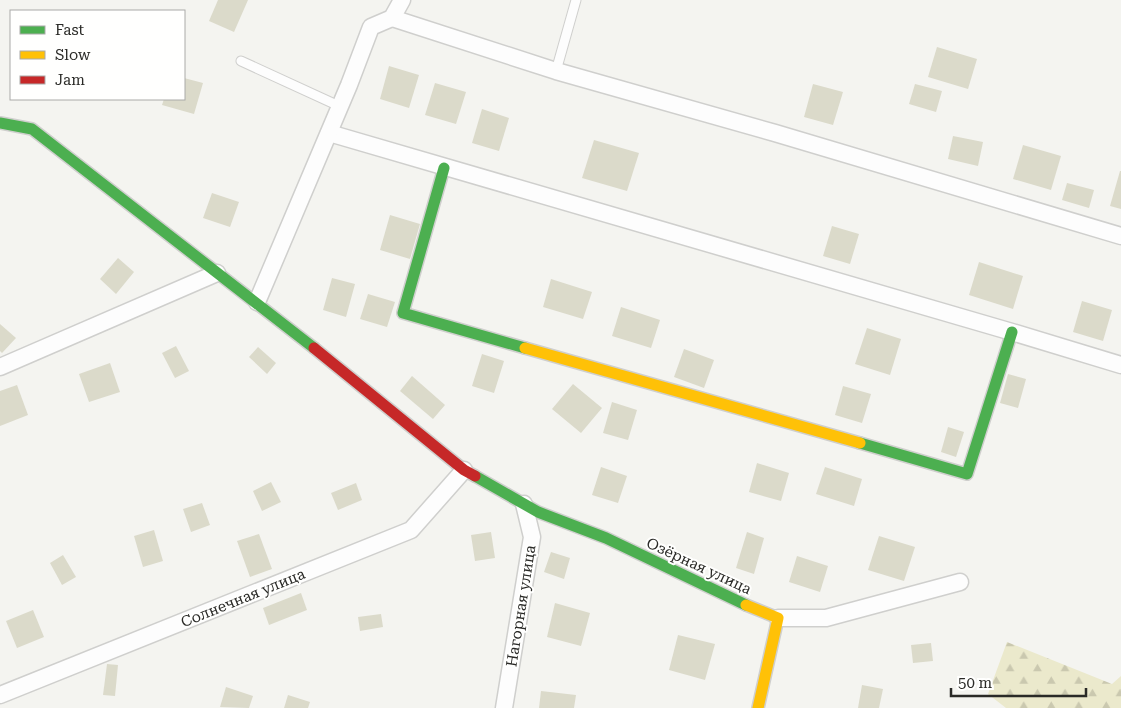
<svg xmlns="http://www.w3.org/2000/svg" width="1121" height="708" font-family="'Roboto Serif',serif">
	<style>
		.forest { fill: url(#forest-firs) }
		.building { fill: #dbdaca }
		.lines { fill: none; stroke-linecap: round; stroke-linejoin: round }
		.lane-casing { stroke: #cfcfcd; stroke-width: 11 }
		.street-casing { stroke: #cfcfcd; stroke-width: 19 }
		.fast-casing { stroke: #cfcfcd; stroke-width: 14 }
		.slow-casing { stroke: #cfcfcd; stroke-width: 14 }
		.jam-casing { stroke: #cfcfcd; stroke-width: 14 }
		.lane { stroke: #fdfdfd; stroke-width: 9 }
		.street { stroke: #fdfdfd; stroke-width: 16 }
		.fast { stroke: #4caf50; stroke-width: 11 }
		.slow { stroke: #ffc107; stroke-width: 11 }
		.jam { stroke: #c62828; stroke-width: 11 }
		.labels { text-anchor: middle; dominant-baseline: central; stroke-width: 4; stroke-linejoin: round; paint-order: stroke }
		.street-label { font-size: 15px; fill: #2a2a27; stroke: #fffffe }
	</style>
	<defs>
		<pattern id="forest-firs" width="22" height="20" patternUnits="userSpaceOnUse" patternTransform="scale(1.25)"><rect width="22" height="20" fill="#ebe9cc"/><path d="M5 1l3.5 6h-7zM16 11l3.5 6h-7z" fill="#cac8af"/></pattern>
	</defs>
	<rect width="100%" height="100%" fill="#f4f4f0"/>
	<path class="forest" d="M 1007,642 L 1112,684 L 1121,676 L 1121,708 L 1006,708 L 988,694 Z"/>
	<g class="building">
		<path d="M 218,0 L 248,0 L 234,32 L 209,21 Z"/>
		<path d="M 937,47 L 977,59 L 968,89 L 928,77 Z"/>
		<path d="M 389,66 L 419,75 L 409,108 L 380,99 Z"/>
		<path d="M 184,78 L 203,83 L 194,114 L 162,105 L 164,99 L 184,99 Z"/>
		<path d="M 435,83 L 466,92 L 456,124 L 425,115 Z"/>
		<path d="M 813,84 L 843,92 L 833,125 L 804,117 Z"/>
		<path d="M 915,84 L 942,91 L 936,112 L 909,104 Z"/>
		<path d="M 482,109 L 509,118 L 499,151 L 472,143 Z"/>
		<path d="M 953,136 L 983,142 L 978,166 L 948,159 Z"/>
		<path d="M 594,140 L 639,153 L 627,191 L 582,178 Z"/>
		<path d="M 1023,145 L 1061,156 L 1051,190 L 1013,179 Z"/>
		<path d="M 1120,171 L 1121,171 L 1121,209 L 1110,206 Z"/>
		<path d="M 1067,183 L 1094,190 L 1089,208 L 1062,200 Z"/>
		<path d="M 212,193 L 239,202 L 230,227 L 203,218 Z"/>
		<path d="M 390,215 L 420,224 L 410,259 L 380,250 Z"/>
		<path d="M 832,226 L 859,234 L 850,264 L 823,256 Z"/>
		<path d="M 118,258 L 134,272 L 116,294 L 100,279 Z"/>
		<path d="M 979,262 L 1023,276 L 1013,309 L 969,295 Z"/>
		<path d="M 332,278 L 355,284 L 346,317 L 323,310 Z"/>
		<path d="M 551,279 L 592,292 L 583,319 L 543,307 Z"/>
		<path d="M 368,294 L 395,302 L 387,327 L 360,319 Z"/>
		<path d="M 1082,301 L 1112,310 L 1103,341 L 1073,332 Z"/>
		<path d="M 621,307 L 660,320 L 651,348 L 612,336 Z"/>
		<path d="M 0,324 L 16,338 L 2,353 L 0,351 Z"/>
		<path d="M 867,328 L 901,339 L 890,375 L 855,364 Z"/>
		<path d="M 176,346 L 189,371 L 175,378 L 162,353 Z"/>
		<path d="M 258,347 L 276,363 L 267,374 L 249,357 Z"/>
		<path d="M 684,349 L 714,360 L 704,388 L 674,377 Z"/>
		<path d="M 482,354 L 504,361 L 494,393 L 472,386 Z"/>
		<path d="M 110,363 L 120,392 L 89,402 L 79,374 Z"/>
		<path d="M 1008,374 L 1026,379 L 1018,408 L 1000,403 Z"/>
		<path d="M 412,376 L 445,405 L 433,419 L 400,391 Z"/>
		<path d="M 573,384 L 602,408 L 581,433 L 552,409 Z"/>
		<path d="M 17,385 L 28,415 L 0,426 L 0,391 Z"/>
		<path d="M 843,386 L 871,394 L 862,423 L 835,415 Z"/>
		<path d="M 612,402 L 637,410 L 628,440 L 603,433 Z"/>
		<path d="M 948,427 L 964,432 L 956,457 L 941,452 Z"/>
		<path d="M 757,463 L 789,473 L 781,501 L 749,492 Z"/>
		<path d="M 601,467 L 627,476 L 618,503 L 592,495 Z"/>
		<path d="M 825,467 L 862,479 L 854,506 L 816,494 Z"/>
		<path d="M 271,482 L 281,502 L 262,511 L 253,491 Z"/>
		<path d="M 356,483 L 362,500 L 338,510 L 331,493 Z"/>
		<path d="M 202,503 L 210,525 L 191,532 L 183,509 Z"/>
		<path d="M 154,530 L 163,561 L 143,567 L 134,536 Z"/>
		<path d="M 491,532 L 495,558 L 475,561 L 471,535 Z"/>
		<path d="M 747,532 L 764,538 L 754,574 L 736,568 Z"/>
		<path d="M 259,534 L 272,569 L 250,577 L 237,541 Z"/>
		<path d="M 879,536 L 915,547 L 904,581 L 868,570 Z"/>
		<path d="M 551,552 L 570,558 L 564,579 L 544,572 Z"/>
		<path d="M 63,555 L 76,577 L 62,585 L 50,563 Z"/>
		<path d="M 797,556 L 828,566 L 820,592 L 789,582 Z"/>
		<path d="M 301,593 L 307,610 L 269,625 L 263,608 Z"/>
		<path d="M 555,603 L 590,613 L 581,646 L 547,637 Z"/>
		<path d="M 33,610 L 44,637 L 17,648 L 6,621 Z"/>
		<path d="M 381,614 L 383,627 L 360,631 L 358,617 Z"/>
		<path d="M 678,635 L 715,644 L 705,680 L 669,670 Z"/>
		<path d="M 931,643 L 933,661 L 913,663 L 911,645 Z"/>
		<path d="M 107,664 L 118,665 L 115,696 L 103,695 Z"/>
		<path d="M 862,685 L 883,689 L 879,708 L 858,708 Z"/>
		<path d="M 226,687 L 253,696 L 249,708 L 220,707 Z"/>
		<path d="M 541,691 L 576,695 L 574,708 L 539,708 Z"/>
		<path d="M 288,695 L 310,702 L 308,708 L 284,708 Z"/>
	</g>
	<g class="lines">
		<defs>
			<g id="lane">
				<path d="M 241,61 L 339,106"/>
				<path d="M 556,71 L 576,0"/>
			</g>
			<g id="street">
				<path d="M 392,18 L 556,71 L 775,133 L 1121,236"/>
				<path d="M 329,133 L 1012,332 L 1121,365"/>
				<path d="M 257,302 L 349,85 L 371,27 L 392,18 L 402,0"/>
				<path d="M 0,367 L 217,273"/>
				<path d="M 778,618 L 826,618 L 960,582"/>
				<path d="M 0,695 L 411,530 L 464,470"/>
				<path d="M 504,708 L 532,537 L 524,504"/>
			</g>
			<g id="fast">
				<path d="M 0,123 L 32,129 L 314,348"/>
				<path d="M 444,168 L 403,313 L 525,348"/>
				<path d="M 860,443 L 967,474 L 1012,332"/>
				<path d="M 475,476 L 538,512 L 606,538 L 746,605"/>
			</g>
			<g id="slow">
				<path d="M 525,348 L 860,443"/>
				<path d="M 746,605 L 778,618 L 758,708"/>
			</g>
			<path id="jam" d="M 314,348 L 464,470 L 475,476"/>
		</defs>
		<use href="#lane" class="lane-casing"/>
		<use href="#street" class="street-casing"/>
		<use href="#fast" class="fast-casing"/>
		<use href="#slow" class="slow-casing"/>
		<use href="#jam" class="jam-casing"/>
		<use href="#lane" class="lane"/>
		<use href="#street" class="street"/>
		<use href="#fast" class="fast"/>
		<use href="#slow" class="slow"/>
		<use href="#jam" class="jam"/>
	</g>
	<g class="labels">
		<g class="street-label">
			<text transform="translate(699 566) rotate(25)">Озёрная улица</text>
			<text transform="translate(243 598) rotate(-22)">Солнечная улица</text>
			<text transform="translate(521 606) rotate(-81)">Нагорная улица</text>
		</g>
	</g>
	<rect x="10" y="10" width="175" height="90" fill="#fffffe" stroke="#aaaaa8"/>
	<rect x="20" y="26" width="25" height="8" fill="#4caf50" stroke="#aaaaa8"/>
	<text x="55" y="35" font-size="15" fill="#2a2a27">Fast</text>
	<rect x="20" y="51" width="25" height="8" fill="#ffc107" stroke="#aaaaa8"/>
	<text x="55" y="60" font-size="15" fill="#2a2a27">Slow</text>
	<rect x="20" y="76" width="25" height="8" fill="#c62828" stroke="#aaaaa8"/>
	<text x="55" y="85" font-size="15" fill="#2a2a27">Jam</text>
	<path d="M951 688v8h135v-8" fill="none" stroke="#2a2a27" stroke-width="2.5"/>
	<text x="958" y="688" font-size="15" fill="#2a2a27" stroke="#fffffe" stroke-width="4" paint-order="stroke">50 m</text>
</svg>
